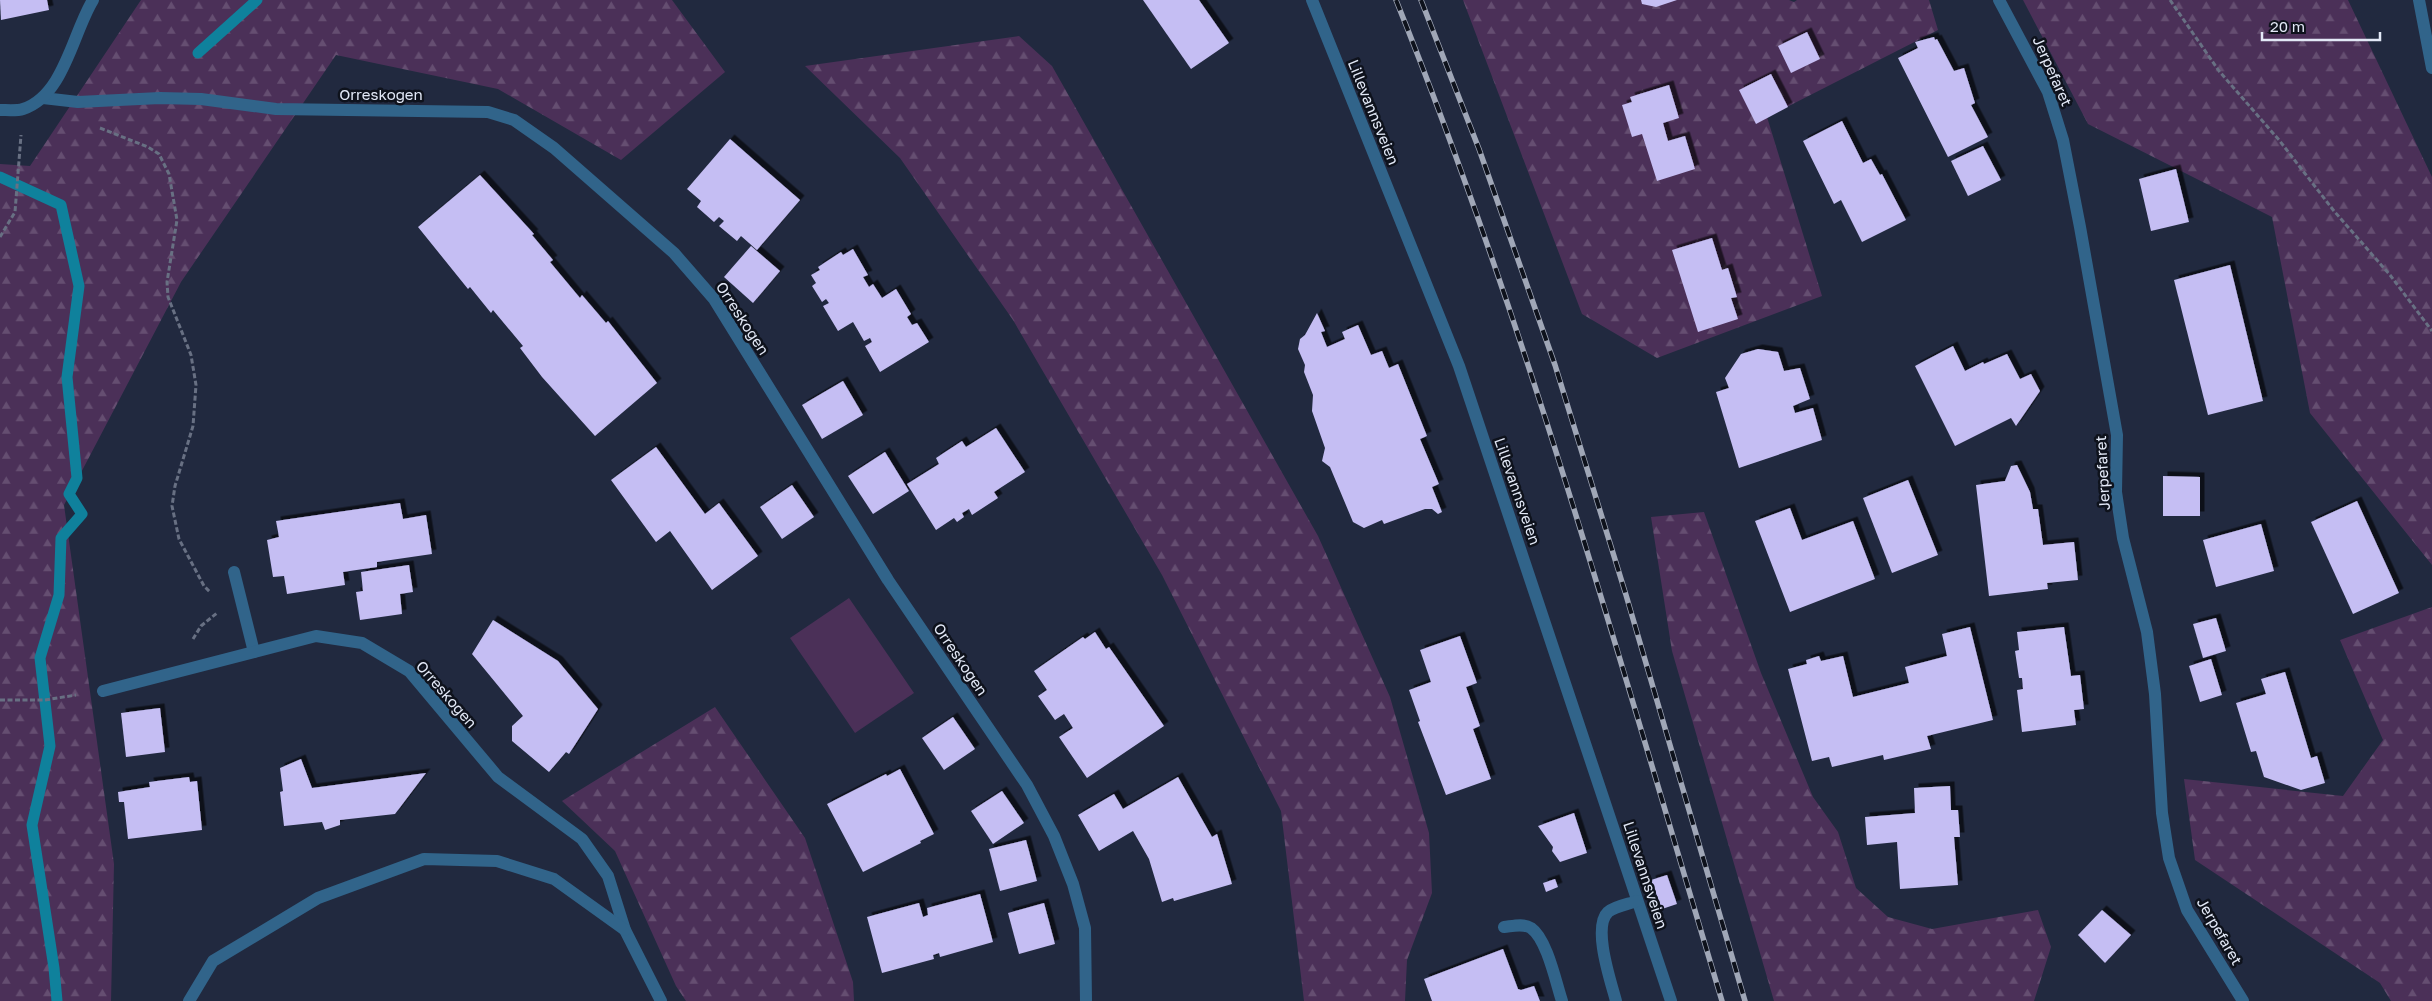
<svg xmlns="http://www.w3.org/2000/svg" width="2432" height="1001" font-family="'Golos Text',sans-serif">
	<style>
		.forest { fill: url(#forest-firs) }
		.green { fill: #4b3058 }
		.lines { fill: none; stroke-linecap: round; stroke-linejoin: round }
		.stream { stroke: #0f819c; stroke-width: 11 }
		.building { fill: #c5bef3; filter: url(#shadow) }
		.path { stroke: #687083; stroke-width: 3; stroke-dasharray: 5 2.5; stroke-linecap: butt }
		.minor { stroke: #31648a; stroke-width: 12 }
		.rail-casing { stroke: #a0a7b7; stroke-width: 5.5 }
		.rail { stroke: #0e121c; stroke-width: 4; stroke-dasharray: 11; stroke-linecap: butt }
		.labels { text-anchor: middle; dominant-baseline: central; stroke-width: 5; stroke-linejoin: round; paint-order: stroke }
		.street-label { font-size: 15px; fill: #e3e9f7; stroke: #0e121c }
	</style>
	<defs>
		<pattern id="forest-firs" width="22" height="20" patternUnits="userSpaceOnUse" patternTransform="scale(1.25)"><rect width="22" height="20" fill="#4b3058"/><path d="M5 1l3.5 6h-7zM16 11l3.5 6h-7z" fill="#654e71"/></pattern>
		<filter id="shadow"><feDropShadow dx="4.5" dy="-4.5" stdDeviation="0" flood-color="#0009"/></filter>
	</defs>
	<rect width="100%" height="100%" fill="#21293f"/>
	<g class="forest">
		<path d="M 141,0 L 672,0 L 725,72 L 621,160 L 498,89 L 336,55 L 181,282 L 64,505 L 114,864 L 111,1001 L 0,1001 L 0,164 L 30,166 Z"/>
		<path d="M 1463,0 L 1789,0 L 1794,2 L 1797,0 L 1929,0 L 1938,30 L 1767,117 L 1822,296 L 1657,358 L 1582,314 Z"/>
		<path d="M 2023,0 L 2348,0 L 2432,177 L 2432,565 L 2310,413 L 2272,217 L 2088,124 Z"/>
		<path d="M 1019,36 L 1052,66 L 1318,536 L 1390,697 L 1429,833 L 1432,893 L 1407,960 L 1405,1001 L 1304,1001 L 1281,811 L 1162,575 L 1013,320 L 900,158 L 805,66 Z"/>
		<path d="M 1704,512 L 1761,673 L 1813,797 L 1838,832 L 1856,888 L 1888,917 L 1932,929 L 2038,910 L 2051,947 L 2034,1001 L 1774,1001 L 1672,651 L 1651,517 Z"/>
		<path d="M 2432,607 L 2432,1001 L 2391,1001 L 2380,983 L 2195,860 L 2184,779 L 2343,796 L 2383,740 L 2340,640 Z"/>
		<path d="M 715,707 L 805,838 L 853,982 L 854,1001 L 686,1001 L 676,986 L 615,851 L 562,801 Z"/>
	</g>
	<path class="green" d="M 849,598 L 914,693 L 855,733 L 790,638 Z"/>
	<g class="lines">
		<g class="stream">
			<path d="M 198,53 L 257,0"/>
			<path d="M 0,177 L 61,205 L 79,286 L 67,377 L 77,478 L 69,494 L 82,514 L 61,538 L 59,595 L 40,658 L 50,746 L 32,825 L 54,968 L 57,1001"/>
		</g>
	</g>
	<g class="building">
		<path d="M 0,0 L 47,0 L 49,10 L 1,20 Z"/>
		<path d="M 1143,0 L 1199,0 L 1229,43 L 1191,69 Z"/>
		<path d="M 1641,0 L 1677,0 L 1656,7 L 1642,4 Z"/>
		<path d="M 1807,32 L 1820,59 L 1791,73 L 1778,46 Z"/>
		<path d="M 1934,37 L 1935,40 L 1937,39 L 1954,71 L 1964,68 L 1975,103 L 1971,105 L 1988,137 L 1948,157 L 1898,58 L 1918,48 L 1915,42 Z"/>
		<path d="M 1771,74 L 1788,107 L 1756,124 L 1739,90 Z"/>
		<path d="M 1669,85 L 1679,118 L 1663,123 L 1668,141 L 1685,136 L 1695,169 L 1657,181 L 1642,134 L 1632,137 L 1622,105 L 1632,102 L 1630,97 Z"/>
		<path d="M 1842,121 L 1863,163 L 1871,159 L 1880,175 L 1882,174 L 1906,220 L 1862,242 L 1841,200 L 1834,204 L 1803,141 Z"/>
		<path d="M 730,139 L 800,200 L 757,250 L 741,236 L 737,241 L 719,226 L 724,221 L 719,217 L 714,222 L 697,207 L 701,201 L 687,189 Z"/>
		<path d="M 1983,146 L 2001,180 L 1968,196 L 1951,161 Z"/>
		<path d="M 2176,169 L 2189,222 L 2151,231 L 2139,179 Z"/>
		<path d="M 480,175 L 534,234 L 532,235 L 553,260 L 550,262 L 580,298 L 582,295 L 606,323 L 608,321 L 657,383 L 595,436 L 542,377 L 520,348 L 523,346 L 493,310 L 491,313 L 470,287 L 468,289 L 418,227 Z"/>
		<path d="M 1712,238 L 1722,270 L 1728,268 L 1737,297 L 1731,298 L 1738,319 L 1698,332 L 1672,250 Z"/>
		<path d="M 751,246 L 780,271 L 753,303 L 724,277 Z"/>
		<path d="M 853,249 L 868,275 L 863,277 L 869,287 L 873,284 L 882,298 L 896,289 L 911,314 L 907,317 L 912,325 L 917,323 L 929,342 L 880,372 L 865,346 L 872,342 L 870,338 L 864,341 L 853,322 L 838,331 L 823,306 L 829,303 L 826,299 L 822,302 L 812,286 L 816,283 L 811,275 L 820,270 L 818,267 L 841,252 L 843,255 Z"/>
		<path d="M 2230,265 L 2263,401 L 2208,415 L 2174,280 Z"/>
		<path d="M 1317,313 L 1325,331 L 1321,332 L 1327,347 L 1345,339 L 1342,332 L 1358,325 L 1371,355 L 1382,351 L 1389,368 L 1398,364 L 1427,436 L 1420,439 L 1439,484 L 1432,487 L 1442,512 L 1438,514 L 1432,509 L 1425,509 L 1384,524 L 1382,520 L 1364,528 L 1353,522 L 1330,467 L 1322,461 L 1325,448 L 1312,411 L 1313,395 L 1304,372 L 1305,365 L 1298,349 L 1300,339 L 1305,335 Z"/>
		<path d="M 1953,346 L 1965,371 L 1983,362 L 1984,364 L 2007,354 L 2020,379 L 2031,374 L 2040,391 L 2016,426 L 2011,418 L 1955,446 L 1915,366 Z"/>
		<path d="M 1758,349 L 1778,352 L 1784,371 L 1800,368 L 1810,399 L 1793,406 L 1795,413 L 1813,408 L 1822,440 L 1739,468 L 1716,392 L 1729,388 L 1725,378 L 1741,354 Z"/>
		<path d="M 843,381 L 863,415 L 822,439 L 802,405 Z"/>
		<path d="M 996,428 L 1025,472 L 994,492 L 998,498 L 972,515 L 969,509 L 962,513 L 964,517 L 957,522 L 954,518 L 936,530 L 907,484 L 939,464 L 936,458 L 962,441 L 966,447 Z"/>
		<path d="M 656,447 L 705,514 L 719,503 L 758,556 L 712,590 L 670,531 L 656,542 L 611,480 Z"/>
		<path d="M 885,452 L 909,491 L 873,514 L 848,476 Z"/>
		<path d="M 2017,465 L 2030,492 L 2033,509 L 2038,509 L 2043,545 L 2074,542 L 2078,580 L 2047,583 L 2048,589 L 1989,596 L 1976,485 L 2005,481 L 2011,466 Z"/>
		<path d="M 2163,476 L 2200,477 L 2200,516 L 2163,516 Z"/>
		<path d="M 1908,480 L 1938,555 L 1892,573 L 1863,498 Z"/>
		<path d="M 792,485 L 814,517 L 782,539 L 760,507 Z"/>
		<path d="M 2357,501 L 2399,593 L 2353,614 L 2311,522 Z"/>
		<path d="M 400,503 L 403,519 L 426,515 L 432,554 L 377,562 L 377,567 L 343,572 L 345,585 L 287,594 L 284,576 L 273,577 L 267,540 L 279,537 L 276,521 Z"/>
		<path d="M 1790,508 L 1802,540 L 1853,521 L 1875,579 L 1790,612 L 1755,521 Z"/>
		<path d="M 2261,524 L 2274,571 L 2216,587 L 2203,540 Z"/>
		<path d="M 409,565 L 413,592 L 400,594 L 402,614 L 360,620 L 356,592 L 363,591 L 361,572 Z"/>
		<path d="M 2216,618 L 2226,651 L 2203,658 L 2193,624 Z"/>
		<path d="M 493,620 L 558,661 L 598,709 L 569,754 L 566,752 L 549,772 L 512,741 L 512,726 L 523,716 L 472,654 Z"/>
		<path d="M 1970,627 L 1993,720 L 1927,736 L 1931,749 L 1884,760 L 1883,755 L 1832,767 L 1829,757 L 1812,761 L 1788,669 L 1807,664 L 1806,660 L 1819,656 L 1821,661 L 1843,656 L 1853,697 L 1909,683 L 1905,667 L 1947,656 L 1942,634 Z"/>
		<path d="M 2064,627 L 2071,676 L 2080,675 L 2084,709 L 2074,710 L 2076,725 L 2022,732 L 2017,690 L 2023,689 L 2022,678 L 2019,678 L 2015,651 L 2019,650 L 2017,632 Z"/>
		<path d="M 1095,632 L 1106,649 L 1109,647 L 1164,726 L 1087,778 L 1059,737 L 1073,728 L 1064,714 L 1055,720 L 1038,696 L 1047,690 L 1034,671 L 1083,637 L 1085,639 Z"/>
		<path d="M 1460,636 L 1477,683 L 1466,687 L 1480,726 L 1473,729 L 1491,779 L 1446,795 L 1418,722 L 1420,721 L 1409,690 L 1431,682 L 1420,650 Z"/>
		<path d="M 2211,659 L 2222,695 L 2200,702 L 2189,666 Z"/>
		<path d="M 2285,672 L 2311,758 L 2317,756 L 2325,783 L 2301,790 L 2264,777 L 2256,751 L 2251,752 L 2236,703 L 2266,694 L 2261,679 Z"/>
		<path d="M 160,708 L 165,752 L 126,757 L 121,713 Z"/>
		<path d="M 953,717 L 975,749 L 944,770 L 922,738 Z"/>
		<path d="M 301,759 L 312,788 L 426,773 L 395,814 L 340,820 L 340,825 L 325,830 L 322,822 L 284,826 L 280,792 L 283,791 L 280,768 Z"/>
		<path d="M 900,769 L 934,834 L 920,841 L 921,843 L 863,872 L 827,804 L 886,774 L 887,776 Z"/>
		<path d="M 189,777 L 190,782 L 197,781 L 202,830 L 128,839 L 124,802 L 119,802 L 118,792 L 150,787 L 149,782 Z"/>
		<path d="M 1178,777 L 1212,837 L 1217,834 L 1232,884 L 1174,901 L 1173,898 L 1162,902 L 1149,859 L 1133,831 L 1099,851 L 1078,815 L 1114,794 L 1123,809 Z"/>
		<path d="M 1950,786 L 1951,810 L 1958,810 L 1960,837 L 1954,837 L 1958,885 L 1900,889 L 1897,842 L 1867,845 L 1865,817 L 1915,813 L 1914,788 Z"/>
		<path d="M 1002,791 L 1024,823 L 993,844 L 971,811 Z"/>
		<path d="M 1574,813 L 1587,853 L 1560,862 L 1552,851 L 1553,847 L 1538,826 Z"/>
		<path d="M 1026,840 L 1037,881 L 1000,891 L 989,849 Z"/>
		<path d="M 1667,875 L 1677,904 L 1662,909 L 1651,880 Z"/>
		<path d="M 1555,879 L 1558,887 L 1546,892 L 1543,883 Z"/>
		<path d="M 980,894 L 993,942 L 940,957 L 939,953 L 933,955 L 934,959 L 882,973 L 867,917 L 919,903 L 923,917 L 928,915 L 927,908 Z"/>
		<path d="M 1044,903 L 1055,944 L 1019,954 L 1008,913 Z"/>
		<path d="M 2102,910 L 2131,935 L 2105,963 L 2078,935 Z"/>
		<path d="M 1503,949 L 1518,989 L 1521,990 L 1534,986 L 1540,1001 L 1432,1001 L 1424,979 Z"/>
	</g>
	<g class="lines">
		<g class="path">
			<path d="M 2170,0 L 2219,71 L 2279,140 L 2334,211 L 2390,275 L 2432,331"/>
			<path d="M 100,128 L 148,147 L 159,154 L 169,174 L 177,220 L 167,282 L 168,297 L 191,355 L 196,385 L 193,426 L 175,486 L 172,506 L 179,539 L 204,586 L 210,592"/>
			<path d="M 0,237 L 15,212 L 21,135"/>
			<path d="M 193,639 L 201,626 L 217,613"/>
			<path d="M 0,700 L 45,700 L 76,695"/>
		</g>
		<g class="minor">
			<path d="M 1312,0 L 1459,366 L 1671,1001"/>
			<path d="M 1999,0 L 2048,92 L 2063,140 L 2080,227 L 2117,435 L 2116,492 L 2123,538 L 2147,632 L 2155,694 L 2162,813 L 2169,858 L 2187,910 L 2243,1001"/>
			<path d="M 2419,0 L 2432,68"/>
			<path d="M 43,98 L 78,102 L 160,98 L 201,99 L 276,109 L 488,112 L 514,120 L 554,148 L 674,253 L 714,299 L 888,580 L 1027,785 L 1054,836 L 1073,884 L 1085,928 L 1086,1001"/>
			<path d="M 0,110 C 7,110 17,111 23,109 C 64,96 73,32 93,0"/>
			<path d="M 234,572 L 254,652"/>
			<path d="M 103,691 L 316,636 L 362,643 L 409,671 L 498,777 L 582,839 L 608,876 L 625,930 L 661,1001"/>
			<path d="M 1504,927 C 1513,926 1523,923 1531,928 C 1547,939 1556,983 1562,1001"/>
			<path d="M 189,1001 L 213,961 L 318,898 L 424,859 L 497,861 L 554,879 L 625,930"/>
			<path d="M 1616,1001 C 1611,982 1592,927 1608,912 C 1615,906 1629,904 1637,901"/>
		</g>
		<defs>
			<g id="rail">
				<path d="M 1396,0 C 1527,326 1621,665 1722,1001"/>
				<path d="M 1421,0 L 1479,149 L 1555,365 L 1626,595 L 1745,1001"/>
			</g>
		</defs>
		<use href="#rail" class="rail-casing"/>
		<use href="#rail" class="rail"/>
	</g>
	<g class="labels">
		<g class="street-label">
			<text transform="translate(2053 71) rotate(66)">Jerpefaret</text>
			<text x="381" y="94">Orreskogen</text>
			<text transform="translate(1374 112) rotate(68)">Lillevannsveien</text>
			<text transform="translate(743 318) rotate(57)">Orreskogen</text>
			<text transform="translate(2102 473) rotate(-93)">Jerpefaret</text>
			<text transform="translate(1518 491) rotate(71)">Lillevannsveien</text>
			<text transform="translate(961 659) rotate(56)">Orreskogen</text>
			<text transform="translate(447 694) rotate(49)">Orreskogen</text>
			<text transform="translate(1646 875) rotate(72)">Lillevannsveien</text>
			<text transform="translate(2220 931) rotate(60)">Jerpefaret</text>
		</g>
	</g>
	<path d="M2262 32v8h118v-8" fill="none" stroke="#e3e9f7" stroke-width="2.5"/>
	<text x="2270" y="32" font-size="15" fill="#e3e9f7" stroke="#0e121c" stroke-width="4" paint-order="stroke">20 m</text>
</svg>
